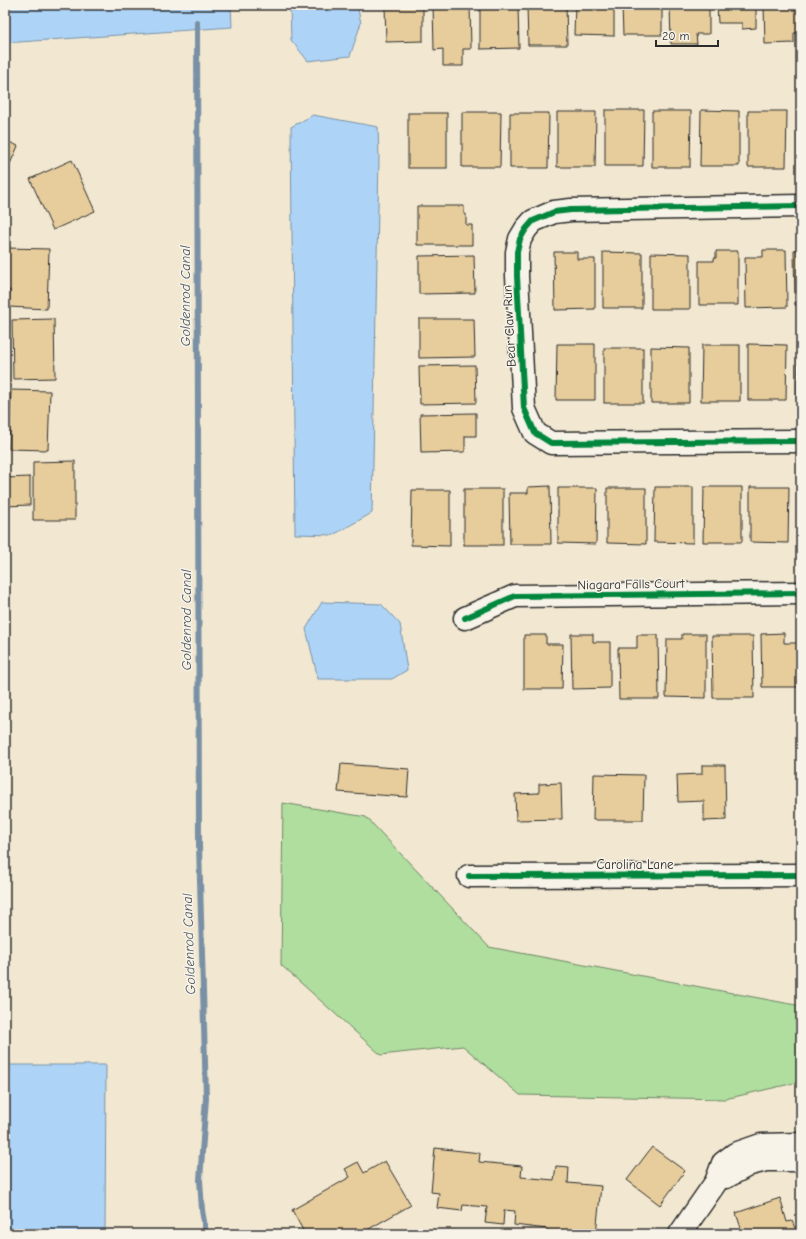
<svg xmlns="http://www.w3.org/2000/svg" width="806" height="1239" font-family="'Comic Neue',sans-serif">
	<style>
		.green { fill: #afde9e; stroke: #6d8464 }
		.water { fill: #add4f7; stroke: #7990a5 }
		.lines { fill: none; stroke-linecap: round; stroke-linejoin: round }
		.stream { stroke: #7990a5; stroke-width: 6 }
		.building { fill: #e7cd9c; stroke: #2b2b2b }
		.minor-casing { stroke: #2b2b2b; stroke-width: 25 }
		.minor { stroke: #f7f3e8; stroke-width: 22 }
		.cycleway-casing { stroke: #f7f3e8; stroke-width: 8 }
		.cycleway { stroke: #00873e; stroke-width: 6 }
		.labels { text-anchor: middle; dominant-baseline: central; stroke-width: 3; stroke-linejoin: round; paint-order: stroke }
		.street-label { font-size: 13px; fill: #2b2b2b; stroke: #f7f3e8 }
		.water-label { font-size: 14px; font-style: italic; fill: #4c555e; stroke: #f7f3e8 }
	</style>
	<rect width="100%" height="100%" fill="#f2e8d1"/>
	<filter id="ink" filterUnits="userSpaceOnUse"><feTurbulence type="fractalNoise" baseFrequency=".025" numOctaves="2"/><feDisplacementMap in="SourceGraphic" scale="8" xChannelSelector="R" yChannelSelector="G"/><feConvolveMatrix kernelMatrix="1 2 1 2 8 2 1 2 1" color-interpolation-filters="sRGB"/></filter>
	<g filter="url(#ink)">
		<path class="green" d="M 283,803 L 366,817 L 489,947 L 801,1006 L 801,1079 L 799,1082 L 725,1099 L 520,1095 L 463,1046 L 381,1055 L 281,965 Z"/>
		<g class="water">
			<path d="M 5,5 L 231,5 L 232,27 L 5,43 Z"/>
			<path d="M 290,5 L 357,5 L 361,23 L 350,56 L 308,61 L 291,40 Z"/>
			<path d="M 313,115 L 378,127 L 379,157 L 372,513 L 333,535 L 295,534 L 291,127 Z"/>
			<path d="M 322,602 L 381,604 L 400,624 L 407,670 L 392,679 L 318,679 L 306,629 Z"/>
			<path d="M 5,1065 L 106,1065 L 105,1234 L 5,1234 Z"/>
		</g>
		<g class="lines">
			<path class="stream" d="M 197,22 L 199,845 L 206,1098 L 200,1180 L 202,1210 L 206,1234"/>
		</g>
		<g class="building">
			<path d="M 385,5 L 423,5 L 423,41 L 386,42 Z"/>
			<path d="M 433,5 L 470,5 L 471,49 L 463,49 L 463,66 L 443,66 L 443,49 L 434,50 Z"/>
			<path d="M 480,5 L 518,5 L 519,48 L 480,49 Z"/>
			<path d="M 527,5 L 566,5 L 567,45 L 528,45 Z"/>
			<path d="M 575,5 L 614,5 L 614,36 L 574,35 Z"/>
			<path d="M 622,5 L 662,5 L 662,35 L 623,35 Z"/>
			<path d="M 670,5 L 709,5 L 709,34 L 696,34 L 697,44 L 671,44 Z"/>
			<path d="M 717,5 L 756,5 L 756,28 L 742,29 L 742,23 L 718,23 Z"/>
			<path d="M 764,5 L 801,5 L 801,33 L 794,33 L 794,43 L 765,44 Z"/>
			<rect x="798" y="109" width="3" height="56"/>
			<path d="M 605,110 L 644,110 L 643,166 L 605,166 Z"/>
			<path d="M 701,110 L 739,111 L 739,166 L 700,166 Z"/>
			<path d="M 652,111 L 691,111 L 690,167 L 652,167 Z"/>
			<path d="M 748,111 L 787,111 L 786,167 L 748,167 Z"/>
			<path d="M 462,112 L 501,112 L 500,167 L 462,167 Z"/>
			<path d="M 557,112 L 596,112 L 595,167 L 557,167 Z"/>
			<rect x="408" y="113" width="39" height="55"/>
			<path d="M 510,113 L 549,113 L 548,168 L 510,168 Z"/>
			<path d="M 5,140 L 18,146 L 5,175 Z"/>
			<path d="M 72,160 L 95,211 L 53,230 L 30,179 Z"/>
			<path d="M 417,206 L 464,206 L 464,214 L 466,214 L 466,225 L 472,225 L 472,245 L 417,245 Z"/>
			<path d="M 7,248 L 49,249 L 47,309 L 9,307 L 10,290 L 5,290 Z"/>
			<path d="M 763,250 L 786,250 L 787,307 L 746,308 L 745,257 L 763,257 Z"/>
			<path d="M 794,250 L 801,250 L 801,305 L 795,305 Z"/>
			<path d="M 716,251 L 738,251 L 738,305 L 699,305 L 699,261 L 714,261 L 714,258 L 716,258 Z"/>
			<path d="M 554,252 L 577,252 L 577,259 L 595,259 L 595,309 L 555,310 Z"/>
			<path d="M 603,252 L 642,253 L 642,308 L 603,308 Z"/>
			<path d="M 651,253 L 690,254 L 690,309 L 651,309 Z"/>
			<path d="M 474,255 L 475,293 L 419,294 L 419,256 Z"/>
			<path d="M 54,319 L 55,378 L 13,379 L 12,320 Z"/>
			<path d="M 419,319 L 474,319 L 475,357 L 419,358 Z"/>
			<path d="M 557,344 L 595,344 L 595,400 L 556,400 Z"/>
			<path d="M 748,344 L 787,345 L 786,400 L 748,400 Z"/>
			<path d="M 798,344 L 801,344 L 801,400 L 797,400 Z"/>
			<path d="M 702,345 L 740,345 L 740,401 L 701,401 Z"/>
			<path d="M 651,347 L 689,348 L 689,403 L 651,403 Z"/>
			<rect x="604" y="348" width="39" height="55"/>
			<path d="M 475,365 L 476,403 L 420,404 L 419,366 Z"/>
			<path d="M 11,390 L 50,391 L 48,450 L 9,449 Z"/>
			<path d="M 476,413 L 476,436 L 465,436 L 465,452 L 421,453 L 420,414 Z"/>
			<path d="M 75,461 L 75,520 L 33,520 L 33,462 Z"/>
			<path d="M 30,477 L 30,505 L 5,506 L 5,478 Z"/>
			<path d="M 798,485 L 801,485 L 801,540 L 797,540 Z"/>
			<path d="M 550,486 L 551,544 L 510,544 L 509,493 L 528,493 L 528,487 Z"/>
			<path d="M 655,487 L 693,487 L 693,543 L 654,542 Z"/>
			<path d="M 704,487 L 742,487 L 742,542 L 703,542 Z"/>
			<path d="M 750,487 L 789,487 L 788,543 L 750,542 Z"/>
			<path d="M 558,488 L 597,488 L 596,544 L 558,543 Z"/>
			<path d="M 607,488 L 646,488 L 646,544 L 607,543 Z"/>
			<rect x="464" y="489" width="39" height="56"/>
			<path d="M 412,490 L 450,490 L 450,546 L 411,545 Z"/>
			<path d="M 784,633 L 784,643 L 798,643 L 799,687 L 762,687 L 761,634 Z"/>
			<path d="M 571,634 L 593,634 L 593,642 L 610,642 L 610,688 L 572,689 Z"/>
			<path d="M 682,634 L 706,634 L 706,698 L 666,697 L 667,639 L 682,639 Z"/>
			<path d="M 524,635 L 546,635 L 546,644 L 563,644 L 562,689 L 524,689 Z"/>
			<path d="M 637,635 L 658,635 L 659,699 L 619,699 L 618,648 L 637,648 Z"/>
			<path d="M 712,636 L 753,636 L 754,698 L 713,698 Z"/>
			<path d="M 341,764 L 409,769 L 407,797 L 338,792 Z"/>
			<path d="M 702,765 L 725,765 L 726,820 L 704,821 L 704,801 L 678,802 L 677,775 L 702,774 Z"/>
			<path d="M 594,774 L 644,775 L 643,820 L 593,820 Z"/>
			<path d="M 561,783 L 562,819 L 516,820 L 515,794 L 539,793 L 539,784 Z"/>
			<path d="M 652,1147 L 685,1171 L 660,1205 L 627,1180 Z"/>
			<path d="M 435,1148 L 480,1153 L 479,1162 L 522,1166 L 521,1177 L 554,1180 L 556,1166 L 569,1167 L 568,1183 L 601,1186 L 596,1234 L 561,1231 L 561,1234 L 546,1234 L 547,1229 L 514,1225 L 515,1211 L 504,1210 L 503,1225 L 485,1223 L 487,1207 L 463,1205 L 462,1211 L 437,1208 L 439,1193 L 431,1192 Z"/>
			<path d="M 385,1161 L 411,1205 L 360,1234 L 305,1234 L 292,1210 L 350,1177 L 345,1169 L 358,1162 L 364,1173 Z"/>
			<path d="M 780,1198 L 787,1222 L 792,1221 L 795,1228 L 801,1226 L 801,1234 L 743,1234 L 736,1213 Z"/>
		</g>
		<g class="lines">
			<defs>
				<g id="minor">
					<path d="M 801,206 L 571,210 L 554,212 L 533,221 L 526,229 L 520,239 L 517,252 L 517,276 L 524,408 L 535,433 L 551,443 L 801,441"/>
					<path d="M 465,618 L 515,596 L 801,593"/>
					<path d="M 469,876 L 801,875"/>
					<path d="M 726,1177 L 750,1164 L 766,1160 L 801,1160"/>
					<path d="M 680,1234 L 716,1182 L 723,1163 L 735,1154 L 761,1145 L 801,1144"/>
				</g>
			</defs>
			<use href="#minor" class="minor-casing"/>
			<use href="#minor" class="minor"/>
			<defs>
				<g id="cycleway">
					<path d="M 801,206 L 571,210 L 554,212 L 533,221 L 526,229 L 520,239 L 517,252 L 517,276 L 524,408 L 535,433 L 551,443 L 801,441"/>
					<path d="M 465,618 L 515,596 L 801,593"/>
					<path d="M 469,876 L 801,875"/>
				</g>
			</defs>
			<use href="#cycleway" class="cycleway-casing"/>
			<use href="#cycleway" class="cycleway"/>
		</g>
	</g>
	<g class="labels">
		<g class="street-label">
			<text transform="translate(509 326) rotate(-93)">Bear Claw Run</text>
			<text transform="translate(631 584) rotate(-1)">Niagara Falls Court</text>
			<text x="635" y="864">Carolina Lane</text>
		</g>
		<g class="water-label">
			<text transform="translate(185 296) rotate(-90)">Goldenrod Canal</text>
			<text transform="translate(186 620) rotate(-90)">Goldenrod Canal</text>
			<text transform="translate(189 944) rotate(-92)">Goldenrod Canal</text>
		</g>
	</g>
	<rect width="806" height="1239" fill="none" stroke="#f7f3e8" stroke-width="20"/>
	<rect x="10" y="10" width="786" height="1219" fill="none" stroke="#2b2b2b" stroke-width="1.5" filter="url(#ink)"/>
	<path d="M656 40v6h62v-6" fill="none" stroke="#2b2b2b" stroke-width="2"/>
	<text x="662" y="40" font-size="12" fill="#2b2b2b" stroke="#f7f3e8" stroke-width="3" paint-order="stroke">20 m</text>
</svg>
